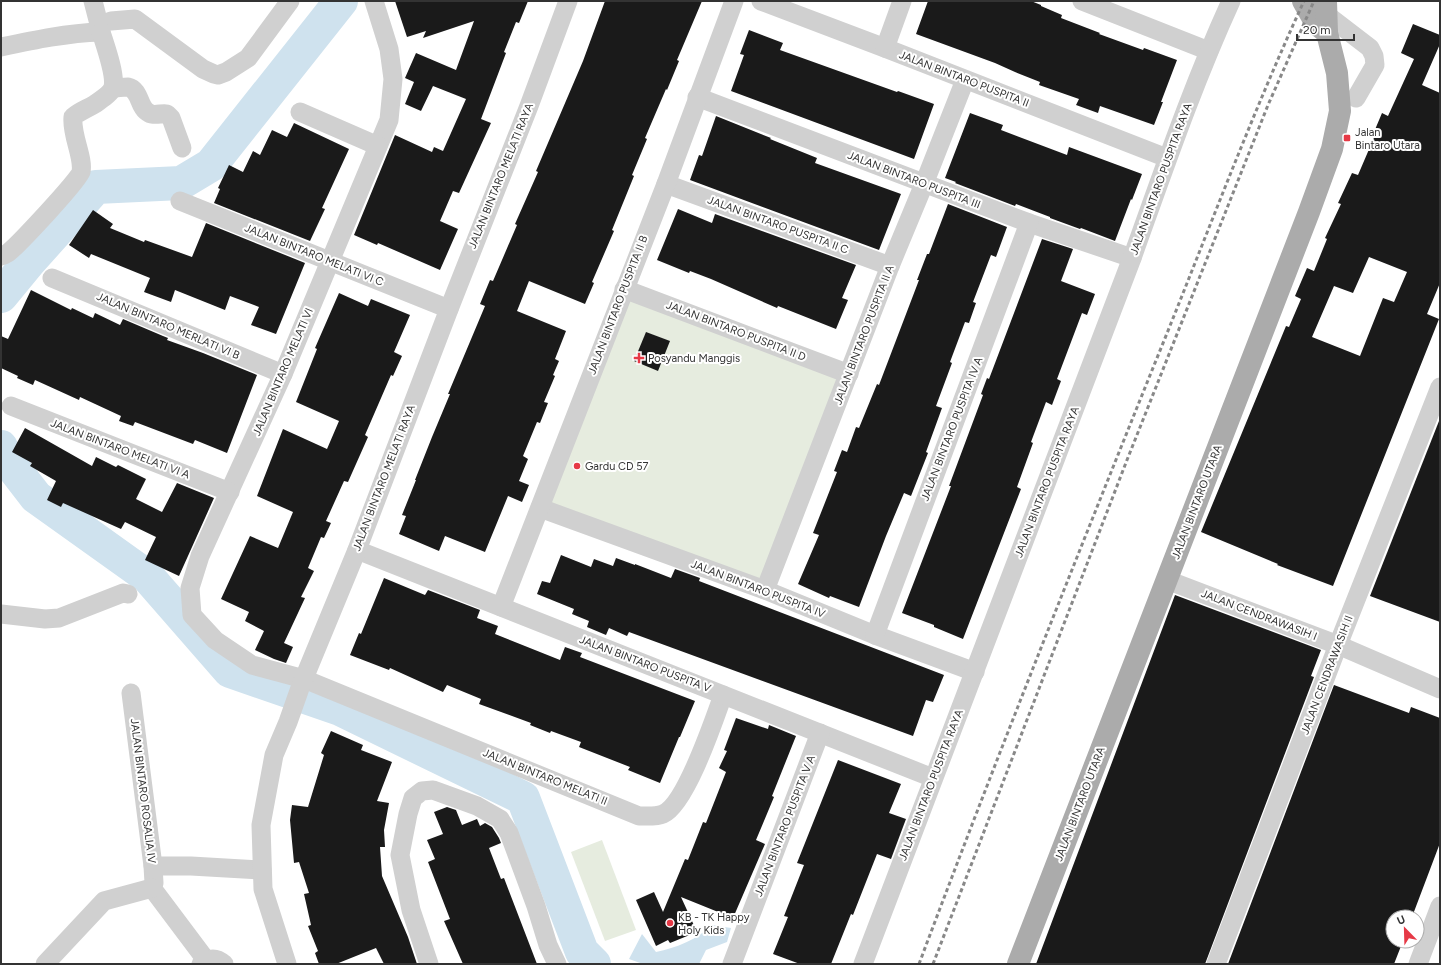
<svg xmlns="http://www.w3.org/2000/svg" width="1441" height="965" font-family="Figtree,sans-serif">
	<style>
		.green { fill: #e6ecdf }
		.water { fill: #cfe2ee }
		.lines { fill: none; stroke-linecap: round; stroke-linejoin: round }
		.river { stroke: #cfe2ee; stroke-width: 34 }
		.building { fill: #1a1a1a; fill-rule: evenodd }
		.minor { stroke: #d0d0d0; stroke-width: 19 }
		.major { stroke: #ababab; stroke-width: 22 }
		.rail { stroke: #888; stroke-width: 3; stroke-dasharray: 4 3; stroke-linecap: butt }
		.poi-dot { fill: #e63946; stroke: #fff; stroke-width: 1.5 }
		.labels { text-anchor: middle; dominant-baseline: central; stroke-width: 4; stroke-linejoin: round; paint-order: stroke }
		.street-label { font-size: 11px; fill: #333; stroke: #fff }
		.poi-label { font-size: 11px; fill: #333; stroke: #fff; text-anchor: start }
	</style>
	<rect width="100%" height="100%" fill="#fff"/>
	<g class="green">
		<path d="M 624,289 L 849,374 L 765,590 L 540,508 Z"/>
		<path d="M 602,840 L 636,930 L 605,941 L 571,852 Z"/>
	</g>
	<path class="water" d="M 712,925 L 731,928 L 727,942 L 706,950 L 699,964 L 643,964 L 629,959 L 642,934 L 656,952 C 676,948 698,939 712,925 Z"/>
	<g class="lines">
		<g class="river">
			<path d="M 1,296 L 29,262 L 96,187 L 181,183 L 211,165 L 341,1"/>
			<path d="M 1,447 L 5,457 L 36,497 L 148,577 L 230,671 L 340,709 L 523,798 L 582,952 L 594,964"/>
		</g>
	</g>
	<g class="building">
		<path d="M 395,1 L 528,1 L 519,23 L 516,22 L 504,52 L 506,53 L 481,119 L 491,123 L 459,193 L 453,191 L 440,221 L 458,229 L 440,270 L 378,243 L 377,245 L 354,235 L 395,135 L 432,152 L 434,147 L 443,151 L 466,99 L 433,86 L 421,111 L 405,104 L 414,82 L 405,78 L 416,53 L 456,70 L 474,21 L 423,38 L 426,31 L 407,37 Z"/>
		<path d="M 605,1 L 702,1 L 677,60 L 679,61 L 667,90 L 666,89 L 645,138 L 647,139 L 632,175 L 634,176 L 612,230 L 614,231 L 592,282 L 594,283 L 585,304 L 529,281 L 517,311 L 566,331 L 555,359 L 559,361 L 553,375 L 555,376 L 544,402 L 548,403 L 540,423 L 537,422 L 523,456 L 528,459 L 519,481 L 529,485 L 522,502 L 508,496 L 485,552 L 445,536 L 439,551 L 399,534 L 406,516 L 402,515 L 416,480 L 415,480 L 432,437 L 450,394 L 448,394 L 485,306 L 480,304 L 490,280 L 493,281 L 517,225 L 515,224 L 538,172 L 536,171 L 583,61 Z"/>
		<path d="M 928,1 L 1031,1 L 1041,5 L 1041,6 L 1062,15 L 1061,18 L 1100,33 L 1099,34 L 1143,50 L 1144,48 L 1177,60 L 1161,102 L 1163,102 L 1154,125 L 1100,106 L 1098,113 L 1076,105 L 1079,99 L 1039,85 L 1040,82 L 1015,72 L 995,63 L 916,34 Z"/>
		<path d="M 1413,24 L 1440,35 L 1440,44 L 1422,85 L 1440,93 L 1440,283 L 1427,314 L 1439,319 L 1333,586 L 1277,565 L 1278,564 L 1201,532 L 1286,326 L 1289,327 L 1301,299 L 1295,296 L 1307,268 L 1314,271 L 1327,239 L 1325,238 L 1341,204 L 1338,203 L 1352,173 L 1358,175 L 1376,133 L 1374,132 L 1382,113 L 1388,116 L 1414,59 L 1401,53 ZM 1369,257 L 1407,272 L 1394,302 L 1383,298 L 1360,356 L 1312,337 L 1334,286 L 1353,293 Z"/>
		<path d="M 749,30 L 783,43 L 780,50 L 897,92 L 898,91 L 934,104 L 914,159 L 731,91 L 744,55 L 740,54 Z"/>
		<path d="M 970,113 L 1003,125 L 1001,130 L 1067,155 L 1069,147 L 1142,174 L 1132,200 L 1131,199 L 1115,241 L 1081,228 L 1080,229 L 1050,218 L 1050,217 L 1016,204 L 1015,206 L 955,183 L 956,182 L 945,178 Z"/>
		<path d="M 716,116 L 771,138 L 770,139 L 817,158 L 815,163 L 901,194 L 879,250 L 690,180 L 699,155 L 702,156 Z"/>
		<path d="M 294,123 L 349,149 L 322,208 L 325,209 L 310,241 L 214,203 L 220,189 L 218,188 L 229,165 L 243,172 L 253,151 L 260,155 L 272,130 L 287,137 Z"/>
		<path d="M 948,204 L 1007,227 L 996,257 L 991,255 L 973,302 L 976,303 L 969,323 L 965,322 L 950,362 L 952,363 L 936,406 L 942,408 L 926,452 L 928,453 L 911,496 L 904,493 L 886,536 L 859,607 L 830,596 L 829,598 L 798,584 L 819,535 L 813,533 L 837,472 L 834,471 L 842,450 L 847,452 L 856,427 L 859,428 L 877,384 L 879,385 L 919,280 L 917,280 L 927,254 L 929,254 Z"/>
		<path d="M 678,209 L 712,223 L 715,214 L 856,265 L 842,298 L 848,300 L 836,329 L 778,306 L 777,308 L 711,279 L 690,271 L 689,273 L 657,260 Z"/>
		<path d="M 93,210 L 113,224 L 110,228 L 144,242 L 145,240 L 192,257 L 206,223 L 305,263 L 276,334 L 251,325 L 259,307 L 230,296 L 225,310 L 175,290 L 171,302 L 144,292 L 150,278 L 91,254 L 89,258 L 69,245 Z"/>
		<path d="M 1042,239 L 1073,249 L 1061,281 L 1095,294 L 1087,315 L 1082,313 L 1057,379 L 1061,381 L 1052,405 L 1046,402 L 1031,442 L 1033,443 L 1017,487 L 1021,489 L 963,639 L 934,627 L 934,625 L 902,613 L 951,486 L 949,486 L 983,395 L 981,394 L 987,378 L 989,379 Z"/>
		<path d="M 31,290 L 71,310 L 72,308 L 93,318 L 95,313 L 120,325 L 123,319 L 163,336 L 168,338 L 167,340 L 203,353 L 257,375 L 227,453 L 195,440 L 193,444 L 135,422 L 133,426 L 119,421 L 121,416 L 80,397 L 79,400 L 35,380 L 33,385 L 17,378 L 18,376 L 1,368 L 1,336 L 8,339 Z"/>
		<path d="M 339,293 L 368,306 L 371,299 L 410,315 L 394,352 L 402,356 L 393,376 L 391,375 L 365,435 L 368,437 L 348,482 L 344,481 L 326,521 L 331,523 L 324,538 L 321,537 L 308,568 L 314,571 L 301,597 L 305,598 L 284,643 L 293,647 L 286,663 L 274,659 L 255,650 L 264,631 L 245,621 L 249,612 L 221,599 L 250,536 L 278,548 L 293,512 L 257,496 L 283,429 L 327,449 L 339,421 L 296,402 L 317,349 L 315,348 Z"/>
		<path d="M 646,332 L 670,341 L 658,371 L 634,361 Z"/>
		<path d="M 1439,421 L 1440,421 L 1440,622 L 1370,596 Z"/>
		<path d="M 25,428 L 92,466 L 96,457 L 116,467 L 118,465 L 146,479 L 136,499 L 162,512 L 177,483 L 214,498 L 179,576 L 145,560 L 156,537 L 125,522 L 121,529 L 63,503 L 61,507 L 47,500 L 56,481 L 30,466 L 32,463 L 12,452 Z"/>
		<path d="M 561,555 L 591,567 L 594,559 L 613,566 L 616,558 L 635,565 L 635,564 L 671,578 L 675,569 L 700,578 L 699,581 L 944,675 L 933,702 L 926,700 L 913,736 L 629,632 L 627,636 L 609,628 L 606,635 L 587,627 L 589,621 L 572,614 L 574,609 L 537,594 L 542,581 L 550,583 Z"/>
		<path d="M 384,578 L 425,595 L 428,590 L 480,610 L 477,618 L 498,626 L 495,634 L 560,660 L 565,647 L 582,653 L 580,657 L 695,701 L 680,737 L 679,737 L 660,783 L 628,770 L 630,767 L 579,747 L 581,742 L 551,731 L 550,733 L 530,725 L 531,723 L 479,704 L 481,699 L 447,685 L 443,692 L 390,668 L 389,670 L 350,655 L 359,633 L 361,634 Z"/>
		<path d="M 1175,595 L 1321,650 L 1311,676 L 1314,677 L 1205,964 L 1036,964 Z"/>
		<path d="M 1334,685 L 1409,713 L 1411,707 L 1440,718 L 1440,843 L 1412,917 L 1393,917 L 1393,941 L 1403,941 L 1394,964 L 1228,964 Z"/>
		<path d="M 736,718 L 768,729 L 769,725 L 796,736 L 772,796 L 774,797 L 756,840 L 765,844 L 733,918 L 681,897 L 697,932 L 670,943 L 668,940 L 656,946 L 636,900 L 654,892 L 663,912 L 685,859 L 688,860 L 703,822 L 706,823 L 726,772 L 719,768 L 727,751 L 724,750 Z"/>
		<path d="M 331,731 L 363,745 L 361,750 L 392,762 L 377,801 L 389,803 L 384,830 L 385,847 L 380,847 L 382,876 L 408,937 L 417,964 L 384,964 L 376,948 L 336,964 L 319,964 L 315,953 L 318,951 L 308,926 L 311,925 L 304,894 L 309,893 L 299,862 L 294,863 L 290,820 L 292,805 L 308,807 L 324,755 L 321,753 Z"/>
		<path d="M 838,760 L 901,784 L 889,813 L 906,819 L 891,859 L 877,854 L 853,915 L 851,914 L 831,964 L 800,964 L 773,954 L 788,917 L 784,916 L 804,865 L 797,863 Z"/>
		<path d="M 447,807 L 456,810 L 462,825 L 477,819 L 480,826 L 485,823 L 492,827 L 499,838 L 501,843 L 489,848 L 501,879 L 504,878 L 537,964 L 463,964 L 444,921 L 450,919 L 428,862 L 435,859 L 427,840 L 443,834 L 434,812 Z"/>
	</g>
	<g class="lines">
		<g class="minor">
			<path d="M 374,1 L 389,49 L 393,79 L 389,120 L 283,374 L 200,556 L 190,588 L 192,615 L 215,640 L 252,665 L 304,679 L 639,816 C 647,816 656,817 663,814 C 686,804 714,720 723,695"/>
			<path d="M 761,1 L 885,48 L 1167,158"/>
			<path d="M 1082,1 L 1209,51"/>
			<path d="M 1327,15 L 1370,48 L 1374,56 L 1375,65 L 1356,98"/>
			<path d="M 111,21 L 135,19 L 203,69 L 214,74 L 218,75 L 226,72 L 248,58 L 290,1"/>
			<path d="M 1,47 C 34,40 67,33 101,32 L 93,1"/>
			<path d="M 885,48 L 902,1"/>
			<path d="M 113,88 C 117,88 123,87 128,87 C 141,90 138,108 149,113 C 154,116 162,113 167,114 L 171,118 L 182,148"/>
			<path d="M 697,97 L 1029,223 L 1132,258"/>
			<path d="M 300,112 L 378,146"/>
			<path d="M 666,184 L 890,266"/>
			<path d="M 180,201 L 449,309"/>
			<path d="M 1,256 C 4,255 7,254 9,252 C 18,245 80,179 81,172 C 84,157 71,135 73,117 C 80,111 87,109 95,104 C 100,100 111,94 113,87 C 116,75 105,45 101,32"/>
			<path d="M 52,278 L 283,374"/>
			<path d="M 624,289 L 849,374"/>
			<path d="M 11,406 L 230,492"/>
			<path d="M 540,508 L 765,590 L 875,635 L 975,672"/>
			<path d="M 357,550 L 933,778"/>
			<path d="M 1167,580 L 1338,645 L 1440,689"/>
			<path d="M 765,590 L 890,266 L 924,184 L 965,80"/>
			<path d="M 501,607 L 666,184 L 734,1"/>
			<path d="M 1,614 L 45,619 L 59,618 L 123,593 L 128,594"/>
			<path d="M 875,635 L 1029,223"/>
			<path d="M 131,693 L 153,866 L 154,883 L 152,888"/>
			<path d="M 153,866 L 191,866 L 262,870"/>
			<path d="M 152,888 L 206,960"/>
			<path d="M 45,964 L 104,901 L 152,888"/>
			<path d="M 201,964 C 210,957 216,957 224,964"/>
			<path d="M 287,964 L 263,889 L 261,825 L 274,755 L 288,722 L 300,688 L 357,550 L 449,309 L 529,106 L 568,1"/>
			<path d="M 429,964 L 411,910 L 400,855 L 408,814 L 413,798 L 422,791 L 433,790 L 477,806 L 500,819 L 509,833 L 536,906 L 548,945 L 557,964"/>
			<path d="M 732,964 L 820,733"/>
			<path d="M 863,964 L 1132,258 C 1163,172 1193,84 1231,1"/>
			<path d="M 1216,964 L 1338,645 L 1440,387"/>
			<path d="M 1418,964 L 1440,906"/>
		</g>
		<g class="major">
			<path d="M 1303,1 L 1316,24 L 1327,33"/>
			<path d="M 1018,964 L 1309,212 L 1332,149 L 1340,111 L 1337,73 L 1327,33 L 1326,1"/>
		</g>
		<g class="rail">
			<path d="M 919,964 C 996,759 1077,556 1159,353 C 1207,235 1251,116 1304,1"/>
			<path d="M 933,964 L 1127,460 L 1268,105 L 1314,1"/>
		</g>
	</g>
	<g class="poi-dot">
		<rect x="1343" y="134" width="8" height="8" rx="2"/>
		<path d="M637 352h4v4h4v4h-4v4h-4v-4h-4v-4h4z"/>
		<circle cx="577" cy="466" r="4"/>
		<circle cx="670" cy="923" r="4"/>
	</g>
	<g class="labels">
		<g class="street-label">
			<text transform="translate(964 79) rotate(21)">JALAN BINTARO PUSPITA II</text>
			<text transform="translate(501 176) rotate(-68)">JALAN BINTARO MELATI RAYA</text>
			<text transform="translate(1161 179) rotate(-70)">JALAN BINTARO PUSPITA RAYA</text>
			<text transform="translate(914 180) rotate(21)">JALAN BINTARO PUSPITA III</text>
			<text transform="translate(778 225) rotate(20)">JALAN BINTARO PUSPITA II C</text>
			<text transform="translate(314 255) rotate(22)">JALAN BINTARO MELATI VI C</text>
			<text transform="translate(618 305) rotate(-69)">JALAN BINTARO PUSPITA II B</text>
			<text transform="translate(168 326) rotate(23)">JALAN BINTARO MERLATI VI B</text>
			<text transform="translate(736 331) rotate(21)">JALAN BINTARO PUSPITA II D</text>
			<text transform="translate(864 335) rotate(-69)">JALAN BINTARO PUSPITA II A</text>
			<text transform="translate(283 372) rotate(-67)">JALAN BINTARO MELATI VI</text>
			<text transform="translate(952 429) rotate(-69)">JALAN BINTARO PUSPITA IV A</text>
			<text transform="translate(120 449) rotate(21)">JALAN BINTARO MELATI VI A</text>
			<text transform="translate(384 478) rotate(-69)">JALAN BINTARO MELATI RAYA</text>
			<text transform="translate(1047 482) rotate(-69)">JALAN BINTARO PUSPITA RAYA</text>
			<text transform="translate(1197 502) rotate(-69)">JALAN BINTARO UTARA</text>
			<text transform="translate(758 589) rotate(21)">JALAN BINTARO PUSPITA IV</text>
			<text transform="translate(1259 615) rotate(21)">JALAN CENDRAWASIH I</text>
			<text transform="translate(645 664) rotate(21)">JALAN BINTARO PUSPITA V</text>
			<text transform="translate(1327 675) rotate(-69)">JALAN CENDRAWASIH II</text>
			<text transform="translate(545 777) rotate(22)">JALAN BINTARO MELATI II</text>
			<text transform="translate(931 785) rotate(-69)">JALAN BINTARO PUSPITA RAYA</text>
			<text transform="translate(143 791) rotate(83)">JALAN BINTARO ROSALIA IV</text>
			<text transform="translate(1080 804) rotate(-69)">JALAN BINTARO UTARA</text>
			<text transform="translate(785 826) rotate(-69)">JALAN BINTARO PUSPITA V A</text>
		</g>
		<g class="poi-label">
			<text x="1355" y="132">Jalan<tspan x="1355" dy="13">Bintaro Utara</tspan></text>
			<text x="648" y="358">Posyandu Manggis</text>
			<text x="585" y="466">Gardu CD 57</text>
			<text x="678" y="917">KB - TK Happy<tspan x="678" dy="13">Holy Kids</tspan></text>
		</g>
	</g>
	<rect width="1441" height="965" fill="none" stroke="#333333" stroke-width="4"/>
	<g transform="translate(1405 929) rotate(337)"><circle r="19" fill="#ffffff" stroke="#adadad"/>
	<path d="M0-3L7 15L0 10L-7 15Z" fill="#e63946"/>
	<text y="-6" font-size="11" font-weight="bold" text-anchor="middle" fill="#333333">U</text>
	</g>
	<path d="M1297 34v6h57v-6" fill="none" stroke="#333333" stroke-width="2"/>
	<text x="1303" y="34" font-size="12" fill="#333333" stroke="#ffffff" stroke-width="3" paint-order="stroke">20 m</text>
</svg>
